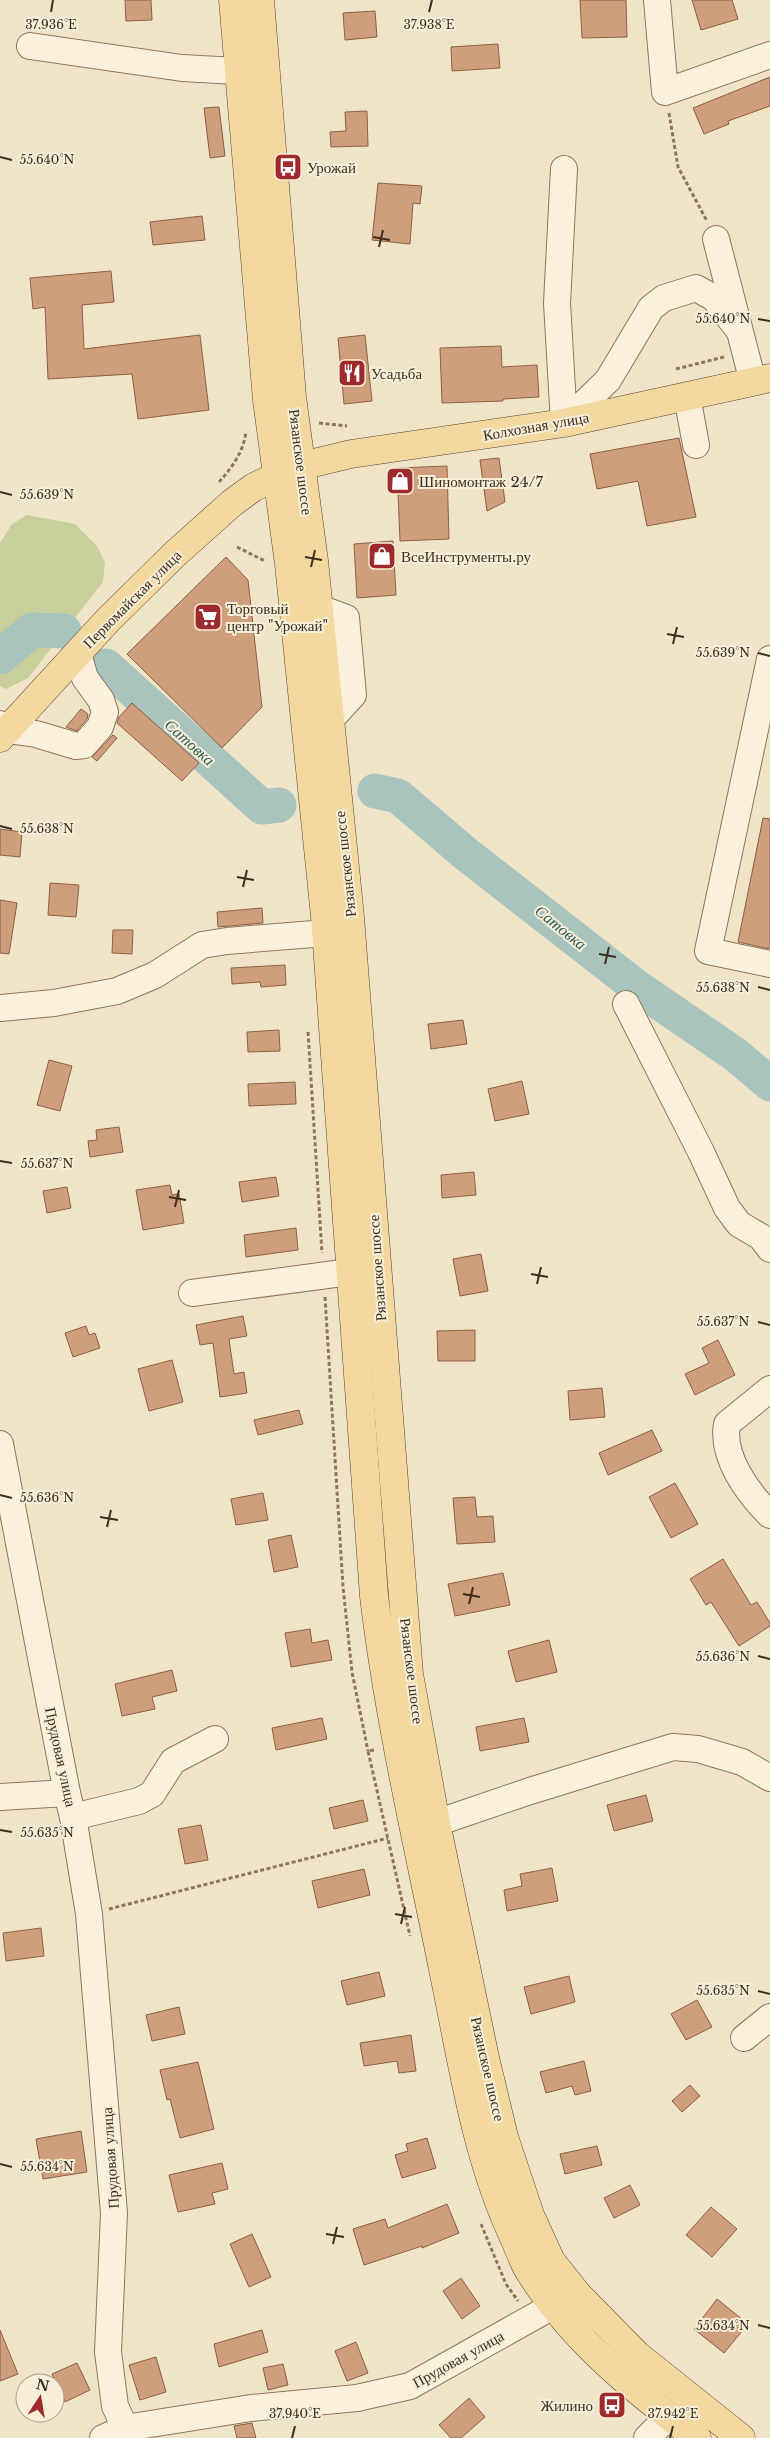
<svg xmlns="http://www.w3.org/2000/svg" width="770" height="2438" font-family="'Libre Baskerville',serif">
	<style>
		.green { fill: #c9cf9b }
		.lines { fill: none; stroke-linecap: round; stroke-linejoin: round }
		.river { stroke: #a9c4bc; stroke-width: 35 }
		.building { fill: #cf9f7d; stroke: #8d5f41 }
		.minor-casing { stroke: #8d765c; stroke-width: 28 }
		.major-casing { stroke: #5b4430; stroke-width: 29 }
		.path { stroke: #8d765c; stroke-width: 3; stroke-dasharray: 4 2.5; stroke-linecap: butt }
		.minor { stroke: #faf1dc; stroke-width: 26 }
		.major { stroke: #f3d9a0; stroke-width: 28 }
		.ticks { fill: none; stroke: #3d2e20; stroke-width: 2 }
		.labels { text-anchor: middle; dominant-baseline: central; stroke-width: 4; stroke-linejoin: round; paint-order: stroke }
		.poi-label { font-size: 15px; fill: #3d2e20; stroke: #f7eed8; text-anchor: start }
		.street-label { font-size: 15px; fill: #3d2e20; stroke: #f7eed8 }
		.water-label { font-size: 16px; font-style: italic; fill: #2f5d5a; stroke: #f7eed8 }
		.ticks-label { font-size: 12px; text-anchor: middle; fill: #3d2e20; stroke: #f7eed8; stroke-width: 4; stroke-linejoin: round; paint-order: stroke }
	</style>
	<rect width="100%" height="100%" fill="#f0e4c8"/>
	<path class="green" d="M 27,515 L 75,524 L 97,546 L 105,563 L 103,582 L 28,678 L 6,689 L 0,686 L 0,543 L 12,524 Z"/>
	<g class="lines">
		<g class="river">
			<path d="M 0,657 L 32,630 L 64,631"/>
			<path d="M 106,666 L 262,807 L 279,805"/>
			<path d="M 375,791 L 398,796 L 466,854 L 638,988 L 736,1055 L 770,1084"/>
		</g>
	</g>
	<g class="building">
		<path d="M 125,0 L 151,0 L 152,20 L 126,21 Z"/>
		<path d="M 580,0 L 626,0 L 627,37 L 582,38 Z"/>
		<path d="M 692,0 L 732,0 L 738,19 L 701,30 Z"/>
		<path d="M 375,11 L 377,37 L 345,40 L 343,13 Z"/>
		<path d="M 498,44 L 500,68 L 452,71 L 451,47 Z"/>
		<path d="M 770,77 L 770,106 L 728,121 L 729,124 L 704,134 L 693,108 Z"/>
		<path d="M 219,107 L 225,156 L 210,158 L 204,108 Z"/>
		<path d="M 367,111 L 368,146 L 331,147 L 330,132 L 346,131 L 345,112 Z"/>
		<path d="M 378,183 L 422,186 L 420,204 L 413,203 L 410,244 L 372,240 Z"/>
		<path d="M 202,216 L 205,240 L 153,245 L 150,222 Z"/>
		<path d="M 111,271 L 114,302 L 82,305 L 84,349 L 200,335 L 209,410 L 138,419 L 132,374 L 48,379 L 45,307 L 33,309 L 30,278 Z"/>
		<path d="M 365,335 L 372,401 L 344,404 L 338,338 Z"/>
		<path d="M 501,346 L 502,367 L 537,365 L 539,397 L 503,399 L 503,401 L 442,403 L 440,348 Z"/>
		<path d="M 679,438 L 696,517 L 647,526 L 638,481 L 597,489 L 590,454 Z"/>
		<path d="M 499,458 L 505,502 L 487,511 L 480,460 Z"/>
		<path d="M 447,466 L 449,539 L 400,541 L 397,468 Z"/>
		<path d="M 393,541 L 396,595 L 357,598 L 354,544 Z"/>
		<path d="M 226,557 L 248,580 L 262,707 L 222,748 L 127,654 Z"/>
		<path d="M 132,703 L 199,763 L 182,781 L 117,723 L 119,717 Z"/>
		<path d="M 81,709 L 88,714 L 87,719 L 77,731 L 66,727 Z"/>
		<path d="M 113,735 L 117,738 L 97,761 L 92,757 Z"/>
		<path d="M 763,818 L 770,819 L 770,949 L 738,942 Z"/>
		<path d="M 0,829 L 22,832 L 20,857 L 0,855 Z"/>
		<path d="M 50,883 L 79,885 L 76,917 L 48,915 Z"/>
		<path d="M 0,900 L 17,903 L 9,954 L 0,953 Z"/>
		<path d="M 262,908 L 263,923 L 218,927 L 217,912 Z"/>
		<path d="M 113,930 L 133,930 L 132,954 L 112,953 Z"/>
		<path d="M 285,965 L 286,985 L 261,987 L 260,982 L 232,984 L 231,968 Z"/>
		<path d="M 463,1020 L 467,1044 L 431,1049 L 428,1024 Z"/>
		<path d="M 279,1030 L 280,1051 L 248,1052 L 247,1032 Z"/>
		<path d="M 49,1060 L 72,1066 L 60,1111 L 37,1105 Z"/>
		<path d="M 522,1081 L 529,1114 L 495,1121 L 488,1089 Z"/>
		<path d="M 295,1082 L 296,1104 L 249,1106 L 248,1084 Z"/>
		<path d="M 119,1127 L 123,1152 L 90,1157 L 88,1141 L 97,1140 L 96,1130 Z"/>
		<path d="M 474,1172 L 476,1195 L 442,1198 L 441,1175 Z"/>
		<path d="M 276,1177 L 279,1196 L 242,1202 L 239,1182 Z"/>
		<path d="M 170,1185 L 172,1195 L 179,1194 L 184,1223 L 143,1230 L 136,1190 Z"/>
		<path d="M 67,1187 L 71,1208 L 47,1213 L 43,1191 Z"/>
		<path d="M 296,1228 L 298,1250 L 246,1257 L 244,1235 Z"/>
		<path d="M 481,1254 L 488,1291 L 460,1296 L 453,1259 Z"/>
		<path d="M 243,1316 L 247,1336 L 229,1339 L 234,1374 L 244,1372 L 247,1393 L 220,1397 L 213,1343 L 200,1345 L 196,1325 Z"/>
		<path d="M 86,1326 L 89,1335 L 95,1333 L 100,1348 L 73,1357 L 65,1333 Z"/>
		<path d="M 475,1330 L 475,1361 L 438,1361 L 437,1331 Z"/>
		<path d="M 718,1340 L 735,1375 L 695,1395 L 685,1374 L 709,1363 L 702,1348 Z"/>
		<path d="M 172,1360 L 183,1402 L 149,1411 L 138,1369 Z"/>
		<path d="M 602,1388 L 605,1417 L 570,1420 L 568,1391 Z"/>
		<path d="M 299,1410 L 303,1424 L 258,1435 L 254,1420 Z"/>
		<path d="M 652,1430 L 662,1451 L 608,1475 L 599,1453 Z"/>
		<path d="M 675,1483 L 698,1524 L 671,1538 L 649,1497 Z"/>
		<path d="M 263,1493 L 268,1520 L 236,1525 L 231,1499 Z"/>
		<path d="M 475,1497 L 477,1517 L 493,1516 L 495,1542 L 457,1544 L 453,1498 Z"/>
		<path d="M 291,1535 L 298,1567 L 274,1572 L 268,1540 Z"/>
		<path d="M 723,1559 L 751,1605 L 757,1602 L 770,1623 L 770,1626 L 739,1646 L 711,1602 L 706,1605 L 690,1579 Z"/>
		<path d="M 503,1573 L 510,1605 L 455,1616 L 448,1584 Z"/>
		<path d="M 310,1629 L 312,1643 L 328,1640 L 332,1660 L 291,1667 L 285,1633 Z"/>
		<path d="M 549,1640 L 557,1672 L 516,1682 L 508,1651 Z"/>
		<path d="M 172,1670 L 177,1691 L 152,1697 L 155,1709 L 122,1716 L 115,1684 Z"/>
		<path d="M 322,1718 L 327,1739 L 276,1750 L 272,1728 Z"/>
		<path d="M 524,1718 L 529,1742 L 480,1751 L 476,1727 Z"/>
		<path d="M 646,1795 L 653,1821 L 614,1831 L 607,1805 Z"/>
		<path d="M 363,1800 L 368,1821 L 334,1829 L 329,1808 Z"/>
		<path d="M 201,1825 L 208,1860 L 185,1864 L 178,1829 Z"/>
		<path d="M 552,1868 L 558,1901 L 507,1911 L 504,1890 L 522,1886 L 520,1874 Z"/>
		<path d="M 364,1869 L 370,1895 L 318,1908 L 312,1881 Z"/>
		<path d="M 41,1928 L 44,1956 L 6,1961 L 3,1933 Z"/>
		<path d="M 379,1972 L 385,1996 L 347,2005 L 341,1981 Z"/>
		<path d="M 569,1976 L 575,2002 L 531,2014 L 524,1987 Z"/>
		<path d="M 697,2000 L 712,2027 L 686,2040 L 671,2014 Z"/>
		<path d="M 179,2007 L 185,2034 L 152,2041 L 146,2015 Z"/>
		<path d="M 411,2035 L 416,2071 L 399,2073 L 397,2061 L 364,2066 L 360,2043 Z"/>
		<path d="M 584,2061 L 591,2091 L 575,2095 L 572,2086 L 546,2093 L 540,2072 Z"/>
		<path d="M 198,2062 L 214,2129 L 180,2138 L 170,2099 L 167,2100 L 160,2070 Z"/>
		<path d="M 690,2085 L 700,2096 L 682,2112 L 672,2101 Z"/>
		<path d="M 81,2131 L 87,2172 L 43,2179 L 36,2139 Z"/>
		<path d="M 427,2138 L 436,2168 L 402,2178 L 395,2155 L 408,2151 L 406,2144 Z"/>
		<path d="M 597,2146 L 602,2165 L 565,2174 L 560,2154 Z"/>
		<path d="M 222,2163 L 228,2189 L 212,2193 L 215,2204 L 178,2212 L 169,2175 Z"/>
		<path d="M 630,2185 L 640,2205 L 614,2218 L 604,2198 Z"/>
		<path d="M 447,2204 L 459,2233 L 422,2248 L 422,2246 L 364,2265 L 353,2229 L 385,2219 L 388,2228 Z"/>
		<path d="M 711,2207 L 737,2229 L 712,2257 L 686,2235 Z"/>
		<path d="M 252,2234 L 271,2277 L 249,2287 L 230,2244 Z"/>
		<path d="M 461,2278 L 480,2306 L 462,2319 L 443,2291 Z"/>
		<path d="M 717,2299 L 748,2324 L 724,2353 L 694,2329 Z"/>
		<path d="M 0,2330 L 18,2374 L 0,2381 Z"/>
		<path d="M 262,2330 L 268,2352 L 219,2367 L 214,2344 Z"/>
		<path d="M 356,2342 L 368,2373 L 347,2381 L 335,2351 Z"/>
		<path d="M 156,2357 L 166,2392 L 140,2400 L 129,2365 Z"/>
		<path d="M 77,2363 L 90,2390 L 65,2402 L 52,2374 Z"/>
		<path d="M 283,2364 L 288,2385 L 268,2390 L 263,2368 Z"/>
		<path d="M 469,2398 L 485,2417 L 461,2438 L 451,2438 L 439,2425 Z"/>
		<path d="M 252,2423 L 256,2438 L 237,2438 L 234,2426 Z"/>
	</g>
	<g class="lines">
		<defs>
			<g id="minor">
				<path d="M 657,0 L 665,92 L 770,55"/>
				<path d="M 30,46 L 182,68 L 237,71"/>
				<path d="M 564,169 L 557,303 L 564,423"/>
				<path d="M 716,239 L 753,382"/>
				<path d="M 687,396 L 696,445"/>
				<path d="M 564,423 L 608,380 L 651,308 L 664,298 L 696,288 L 714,298 L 738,329"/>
				<path d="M 319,608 L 346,618 L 353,695 L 330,720"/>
				<path d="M 770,659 L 708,951 L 770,964"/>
				<path d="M 0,724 L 8,730 L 36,734 L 76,746 L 84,745 L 100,727 L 105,712 L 101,700 L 85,678 L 78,654"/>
				<path d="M 626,1004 L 701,1152 L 727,1208 L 739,1224 L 761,1237 L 770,1249"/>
				<path d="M 0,1008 L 54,1003 L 117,991 L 155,975 L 202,945 L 227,941 L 326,933"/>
				<path d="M 192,1293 L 350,1272"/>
				<path d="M 770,1389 L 727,1424 C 721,1457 748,1493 770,1515"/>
				<path d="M 0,1444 L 67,1793 L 73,1817 L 89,1914 L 114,2213 L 108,2352 L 115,2406 L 125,2428"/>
				<path d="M 0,1797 L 67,1793"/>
				<path d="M 73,1817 L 139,1801 L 152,1794 L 173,1761 L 215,1739"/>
				<path d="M 436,1823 L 530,1791 L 673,1747 L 698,1749 L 742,1762 L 770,1778"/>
				<path d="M 744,2038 L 770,2017"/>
				<path d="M 103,2438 L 125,2428 L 251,2408 L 357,2398 L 410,2386 L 553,2306"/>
				<path d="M 647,2438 L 669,2416"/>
			</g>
			<g id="major">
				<path d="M 233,0 L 267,400 L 289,564 L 325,916 L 374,1596 C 389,1722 418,1845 443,1969 C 462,2060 475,2156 515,2240 C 520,2252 524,2264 531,2274 C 573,2341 635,2390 697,2438"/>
				<path d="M 260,0 L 292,397 L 314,561 L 350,917 L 409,1674 L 436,1823 L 485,2058 L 504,2137 L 530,2215 L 551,2261 L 578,2295 L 637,2355 L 741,2438"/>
				<path d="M 0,738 L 108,620 L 175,554 L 232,503 L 254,487 L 277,476 L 301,466 L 351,454 L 564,423 L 770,378"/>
			</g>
		</defs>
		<use href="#minor" class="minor-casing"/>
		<use href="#major" class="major-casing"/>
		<g class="path">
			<path d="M 669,113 L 678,167 L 707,221"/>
			<path d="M 676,369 L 724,357"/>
			<path d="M 319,423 L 347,426"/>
			<path d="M 219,482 C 232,468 244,451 246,431"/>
			<path d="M 237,547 L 265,561"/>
			<path d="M 308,1032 L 322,1253"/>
			<path d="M 325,1297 L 343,1587 L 352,1672 L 368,1751"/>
			<path d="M 374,1750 L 368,1751 L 410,1936"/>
			<path d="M 109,1909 L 388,1838"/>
			<path d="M 481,2224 L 506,2284 L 518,2301"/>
		</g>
		<use href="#minor" class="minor"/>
		<use href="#major" class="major"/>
	</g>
	<path class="ticks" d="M 51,12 L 53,0M 429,12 L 432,0M 0,157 L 12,160M 373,237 L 390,240M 379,247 L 383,230M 758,319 L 770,321M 0,492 L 12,495M 305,557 L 322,560M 311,567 L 315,550M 667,634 L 684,637M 673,644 L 677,627M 758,653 L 770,656M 0,826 L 12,829M 237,877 L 254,880M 243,887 L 247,870M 599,954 L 616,957M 605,964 L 609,947M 758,987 L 770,990M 0,1161 L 12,1163M 169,1197 L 186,1200M 175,1207 L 179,1190M 531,1274 L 548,1277M 537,1284 L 541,1267M 758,1322 L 770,1325M 0,1495 L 12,1498M 100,1517 L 118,1520M 107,1527 L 111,1510M 463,1594 L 480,1597M 469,1604 L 473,1587M 758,1656 L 770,1659M 0,1830 L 12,1832M 395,1914 L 412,1917M 401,1924 L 405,1907M 758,1991 L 770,1994M 0,2164 L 12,2167M 326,2234 L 344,2237M 333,2244 L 337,2227M 758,2325 L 770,2328M 292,2438 L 295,2426M 670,2438 L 673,2426"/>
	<defs>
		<symbol id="bus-square" viewBox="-11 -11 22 22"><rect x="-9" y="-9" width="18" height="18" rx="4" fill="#9e2a2b" stroke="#f7eed8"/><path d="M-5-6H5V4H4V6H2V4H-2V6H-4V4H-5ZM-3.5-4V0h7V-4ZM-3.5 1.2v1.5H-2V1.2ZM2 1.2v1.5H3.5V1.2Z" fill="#fff"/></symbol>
		<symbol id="restaurant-square" viewBox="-11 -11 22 22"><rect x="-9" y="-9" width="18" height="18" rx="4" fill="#9e2a2b" stroke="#f7eed8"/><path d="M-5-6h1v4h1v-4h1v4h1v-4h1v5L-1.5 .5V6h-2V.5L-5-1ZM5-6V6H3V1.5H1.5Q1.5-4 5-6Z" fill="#fff"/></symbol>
		<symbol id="shop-square" viewBox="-11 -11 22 22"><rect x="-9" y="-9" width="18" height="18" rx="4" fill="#9e2a2b" stroke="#f7eed8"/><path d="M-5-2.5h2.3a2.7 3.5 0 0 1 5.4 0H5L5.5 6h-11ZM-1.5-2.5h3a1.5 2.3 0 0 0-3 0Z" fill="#fff"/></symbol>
		<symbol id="supermarket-square" viewBox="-11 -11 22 22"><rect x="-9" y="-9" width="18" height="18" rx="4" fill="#9e2a2b" stroke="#f7eed8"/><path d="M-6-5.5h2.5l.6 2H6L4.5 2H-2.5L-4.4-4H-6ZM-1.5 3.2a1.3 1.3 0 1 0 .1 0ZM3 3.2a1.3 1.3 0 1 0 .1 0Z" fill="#fff"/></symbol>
	</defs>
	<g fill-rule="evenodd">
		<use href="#bus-square" x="272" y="151" width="32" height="32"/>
		<use href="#restaurant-square" x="336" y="357" width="32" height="32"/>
		<use href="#shop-square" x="384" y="465" width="32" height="32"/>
		<use href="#shop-square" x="366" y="540" width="32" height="32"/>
		<use href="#supermarket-square" x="192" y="601" width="32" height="32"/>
		<use href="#bus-square" x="596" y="2389" width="32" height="32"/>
	</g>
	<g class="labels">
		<g class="poi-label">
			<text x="307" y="167">Урожай</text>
			<text x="371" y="373">Усадьба</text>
			<text x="419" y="481">Шиномонтаж 24/7</text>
			<text x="401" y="556">ВсеИнструменты.ру</text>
			<text x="227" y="608">Торговый<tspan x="227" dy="17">центр "Урожай"</tspan></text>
			<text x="593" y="2405" text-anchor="end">Жилино</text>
		</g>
		<g class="street-label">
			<text transform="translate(536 426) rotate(-10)">Колхозная улица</text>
			<text transform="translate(301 462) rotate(83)">Рязанское шоссе</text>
			<text transform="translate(132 599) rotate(-45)">Первомайская улица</text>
			<text transform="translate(345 864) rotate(-96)">Рязанское шоссе</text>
			<text transform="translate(377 1268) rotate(-94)">Рязанское шоссе</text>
			<text transform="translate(412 1671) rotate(83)">Рязанское шоссе</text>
			<text transform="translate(61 1757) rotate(78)">Прудовая улица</text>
			<text transform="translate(488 2069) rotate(77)">Рязанское шоссе</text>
			<text transform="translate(110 2158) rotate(-94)">Прудовая улица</text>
			<text transform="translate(458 2359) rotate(-29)">Прудовая улица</text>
		</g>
		<g class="water-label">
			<text transform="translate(190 742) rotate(42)">Сатовка</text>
			<text transform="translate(561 927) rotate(39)">Сатовка</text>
		</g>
	</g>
	<g class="ticks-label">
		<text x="51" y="29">37.936°E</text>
		<text x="429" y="29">37.938°E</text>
		<text x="47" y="164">55.640°N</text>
		<text x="723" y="323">55.640°N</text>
		<text x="47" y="499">55.639°N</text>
		<text x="723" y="657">55.639°N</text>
		<text x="47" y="833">55.638°N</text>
		<text x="723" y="992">55.638°N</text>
		<text x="47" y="1168">55.637°N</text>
		<text x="723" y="1326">55.637°N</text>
		<text x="47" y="1502">55.636°N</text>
		<text x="723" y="1661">55.636°N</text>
		<text x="47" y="1837">55.635°N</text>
		<text x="723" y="1995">55.635°N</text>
		<text x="47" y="2171">55.634°N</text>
		<text x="723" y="2330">55.634°N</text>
		<text x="295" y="2418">37.940°E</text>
		<text x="673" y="2418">37.942°E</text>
	</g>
	<g transform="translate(40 2398) rotate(12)"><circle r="24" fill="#f7eed8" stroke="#ada18e"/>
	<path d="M0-4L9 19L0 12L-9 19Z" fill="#9e2a2b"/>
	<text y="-8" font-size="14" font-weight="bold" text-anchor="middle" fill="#3d2e20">N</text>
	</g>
</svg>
